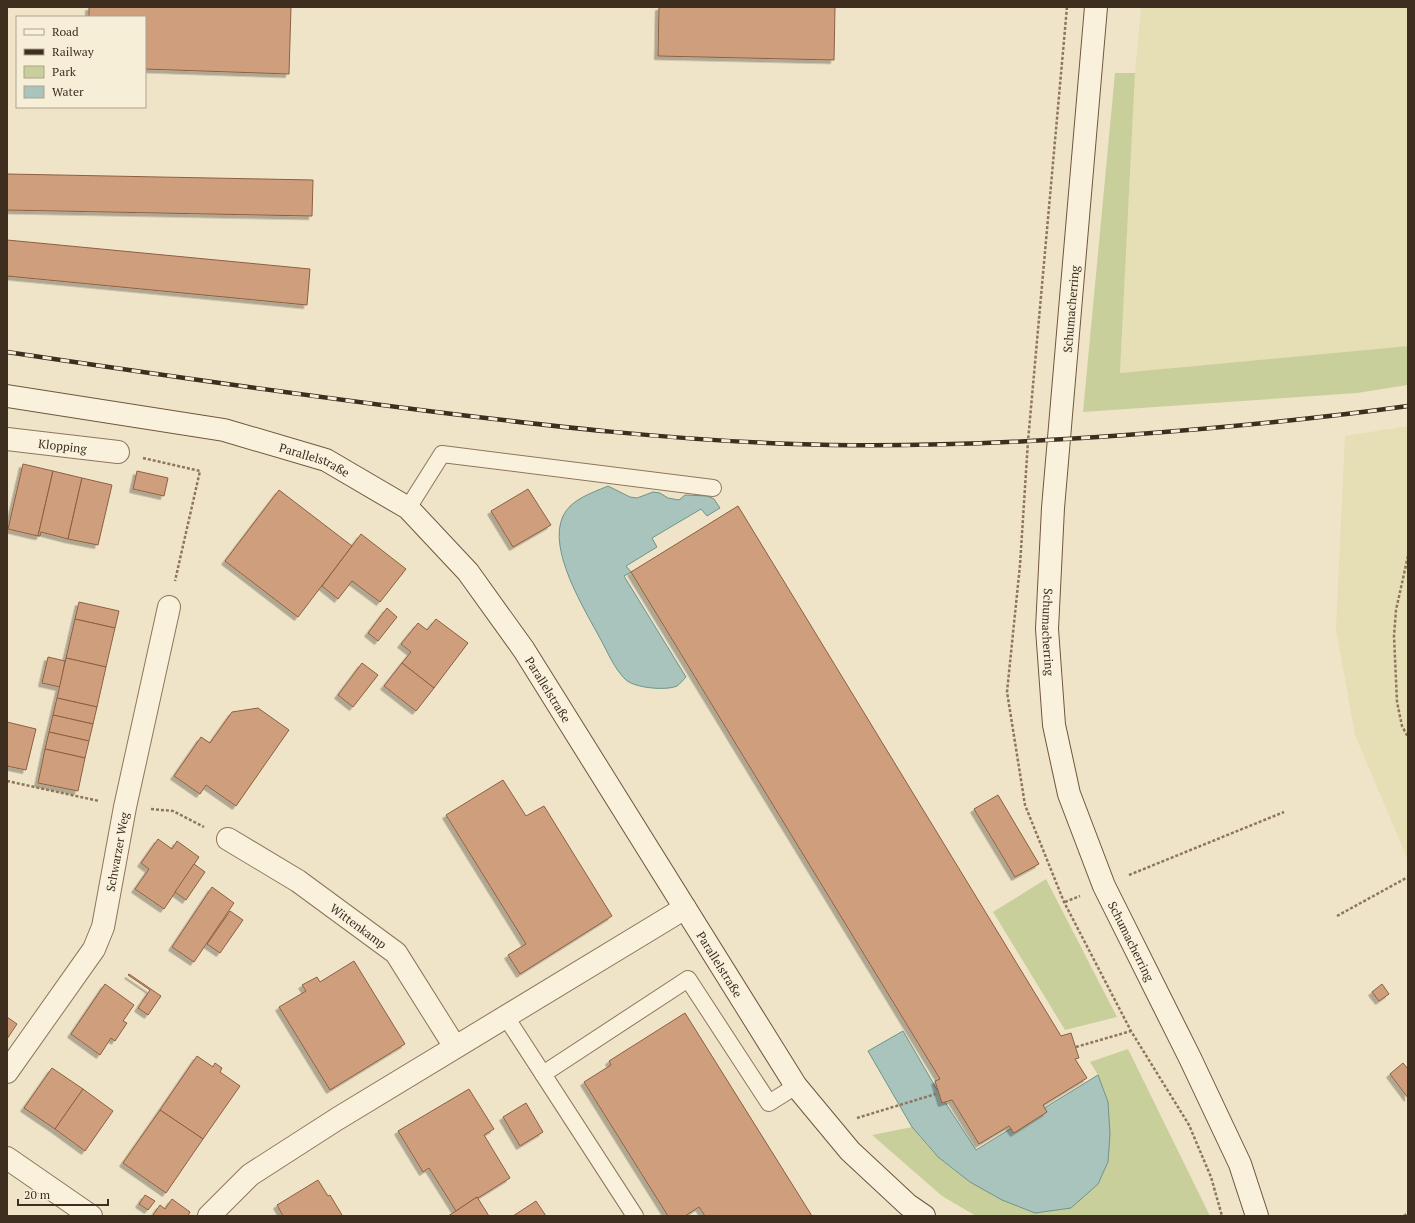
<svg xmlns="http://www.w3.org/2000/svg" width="1415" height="1223" font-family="'PT Serif',serif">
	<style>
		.farmland { fill: #e6deb5 }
		.green { fill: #c9cf9b }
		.water { fill: #a9c4bc; stroke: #6f938a }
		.building { fill: #cf9f7d; stroke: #8d5f41; filter: url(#shadow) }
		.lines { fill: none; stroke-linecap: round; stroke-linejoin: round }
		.service-casing { stroke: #8d765c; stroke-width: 18 }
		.minor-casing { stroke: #8d765c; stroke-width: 24 }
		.secondary-casing { stroke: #6f573f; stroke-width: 24 }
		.path { stroke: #8d765c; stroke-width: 2.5; stroke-dasharray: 3 2; stroke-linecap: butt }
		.service { stroke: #faf1dc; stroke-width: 16 }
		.minor { stroke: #faf1dc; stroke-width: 22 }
		.secondary { stroke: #faf1dc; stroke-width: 22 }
		.rail-casing { stroke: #3d2e20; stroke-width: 4.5 }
		.rail { stroke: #f7eed8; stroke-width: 3; stroke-dasharray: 9; stroke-linecap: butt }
		.labels { text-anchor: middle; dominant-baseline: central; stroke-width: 3; stroke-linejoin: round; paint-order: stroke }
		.street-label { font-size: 12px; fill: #3d2e20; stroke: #f7eed8 }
	</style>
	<defs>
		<filter id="shadow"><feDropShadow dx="-3.5" dy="3.5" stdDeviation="0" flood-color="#0004"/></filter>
	</defs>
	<rect width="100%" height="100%" fill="#f0e4c8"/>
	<g class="farmland">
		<path d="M 1141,7 L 1408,7 L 1408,346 L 1120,373 L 1135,73 Z"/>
		<path d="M 1408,426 L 1408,860 L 1355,735 L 1336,628 L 1345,436 Z"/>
	</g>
	<g class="green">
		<path d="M 1115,73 L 1135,73 L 1120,373 L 1408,346 L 1408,385 L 1357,393 L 1083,412 Z"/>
		<path d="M 1046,879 L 1117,1017 L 1065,1030 L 993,912 Z"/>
		<path d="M 1128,1049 L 1210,1216 L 976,1216 L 942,1196 L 872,1135 L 912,1127 C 920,1137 929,1148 938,1157 C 967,1183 999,1199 1035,1213 L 1108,1102 L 1098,1075 L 1090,1062 Z"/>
	</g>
	<g class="water">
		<path d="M 608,486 L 630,497 L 637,498 L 653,492 L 660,493 L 668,498 L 679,500 L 685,495 L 707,496 L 714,499 L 720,508 L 707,516 L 701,509 L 652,538 L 657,547 L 626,566 L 631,572 L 624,576 L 686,677 C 683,680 680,684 677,686 C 666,691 633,688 625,679 C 614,668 608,653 601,640 C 585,610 547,550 563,516 C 571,499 592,493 608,486 Z"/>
		<path d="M 903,1031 L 939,1093 L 976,1150 L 1098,1075 L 1108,1102 L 1110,1134 L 1108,1162 L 1098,1184 L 1071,1208 L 1035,1213 L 1002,1200 L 970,1182 L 938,1157 L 912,1127 L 868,1051 Z"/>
	</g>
	<g class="building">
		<path d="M 89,7 L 291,7 L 289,74 L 145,69 L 145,17 L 89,17 Z"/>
		<path d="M 659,7 L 835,7 L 834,60 L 658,56 Z"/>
		<path d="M 7,174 L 313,180 L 312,216 L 7,210 Z"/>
		<path d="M 7,240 L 310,269 L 307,305 L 7,276 Z"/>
		<path d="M 23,464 L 53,471 L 38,536 L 8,529 Z"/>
		<path d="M 53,471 L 82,478 L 68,539 L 41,532 L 40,536 L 38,536 Z"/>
		<path d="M 137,471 L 168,478 L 164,496 L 133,489 Z"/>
		<path d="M 82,478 L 112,485 L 98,545 L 68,539 Z"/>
		<path d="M 528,489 L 551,525 L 513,547 L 491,511 Z"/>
		<path d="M 279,490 L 352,546 L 298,617 L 225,561 Z"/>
		<path d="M 738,506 L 1061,1036 L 1071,1033 L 1079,1058 L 1075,1059 L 1087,1078 L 1043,1105 L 1047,1112 L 1014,1133 L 1009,1126 L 979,1144 L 952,1100 L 942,1103 L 935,1081 L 940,1079 L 631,572 Z"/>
		<path d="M 361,534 L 406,569 L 380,602 L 352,581 L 338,599 L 322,586 Z"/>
		<path d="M 79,602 L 119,611 L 115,628 L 75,619 Z"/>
		<path d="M 387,608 L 397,617 L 378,641 L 368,633 Z"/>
		<path d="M 75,619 L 115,628 L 106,667 L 66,658 Z"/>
		<path d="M 436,619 L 468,643 L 434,688 L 402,663 L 411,652 L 401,644 L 418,623 L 427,630 Z"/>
		<path d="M 48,657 L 65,661 L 60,687 L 42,683 Z"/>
		<path d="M 66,658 L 106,667 L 97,707 L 57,698 Z"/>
		<path d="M 362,663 L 378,675 L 353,707 L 338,695 Z"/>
		<path d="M 402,663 L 434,688 L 416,711 L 384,686 Z"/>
		<path d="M 57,698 L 97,707 L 93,724 L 53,715 Z"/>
		<path d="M 258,708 L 289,730 L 236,806 L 206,785 L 200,794 L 174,776 L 201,737 L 210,743 L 232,712 Z"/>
		<path d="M 53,715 L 93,724 L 89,741 L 49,732 Z"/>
		<path d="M 7,722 L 36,729 L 26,770 L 7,766 Z"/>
		<path d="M 49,732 L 89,741 L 85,758 L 45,749 Z"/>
		<path d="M 45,749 L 85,758 L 78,791 L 38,783 Z"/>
		<path d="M 503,780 L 526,816 L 544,806 L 612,916 L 520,974 L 508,955 L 526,944 L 446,815 Z"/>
		<path d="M 998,795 L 1039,864 L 1015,877 L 974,809 Z"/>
		<path d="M 158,839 L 172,849 L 177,841 L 199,857 L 164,909 L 135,889 L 149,869 L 141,863 Z"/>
		<path d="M 194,864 L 205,872 L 186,900 L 175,892 Z"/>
		<path d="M 212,887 L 234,903 L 194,962 L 172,947 Z"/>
		<path d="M 230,911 L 243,920 L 220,953 L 207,944 Z"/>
		<path d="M 354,961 L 405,1044 L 330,1090 L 279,1007 L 306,991 L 302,985 L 317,977 L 320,982 Z"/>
		<path d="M 129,974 L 161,996 L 148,1015 L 138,1008 L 150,990 L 128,975 Z"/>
		<path d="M 105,984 L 134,1005 L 123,1021 L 127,1023 L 115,1041 L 111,1038 L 100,1055 L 71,1034 Z"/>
		<path d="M 1382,984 L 1389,994 L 1379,1001 L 1372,992 Z"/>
		<path d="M 685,1013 L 812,1216 L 705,1216 L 699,1207 L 685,1216 L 668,1216 L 584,1082 L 611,1065 L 609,1061 Z"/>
		<path d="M 7,1017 L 17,1024 L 7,1039 Z"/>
		<path d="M 197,1056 L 213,1067 L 215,1063 L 222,1068 L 220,1072 L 240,1086 L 203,1139 L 160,1110 Z"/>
		<path d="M 1403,1063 L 1408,1069 L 1408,1098 L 1390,1074 Z"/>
		<path d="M 52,1068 L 83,1089 L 55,1129 L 24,1108 Z"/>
		<path d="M 83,1089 L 113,1111 L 85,1151 L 55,1129 Z"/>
		<path d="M 469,1089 L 494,1129 L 484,1135 L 510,1178 L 478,1198 L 477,1197 L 456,1211 L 429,1168 L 423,1172 L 398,1131 Z"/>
		<path d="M 526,1103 L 543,1132 L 520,1146 L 503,1117 Z"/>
		<path d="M 160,1110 L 203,1139 L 166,1193 L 123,1163 Z"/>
		<path d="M 318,1180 L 328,1196 L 330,1195 L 342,1215 L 340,1216 L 283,1216 L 277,1205 Z"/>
		<path d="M 145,1195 L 155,1201 L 148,1210 L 139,1204 Z"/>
		<path d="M 477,1197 L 489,1216 L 448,1216 L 456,1211 Z"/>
		<path d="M 172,1199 L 190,1212 L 188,1216 L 155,1216 L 153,1215 L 160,1205 L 165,1209 Z"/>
		<path d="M 536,1201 L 546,1216 L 513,1216 Z"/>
	</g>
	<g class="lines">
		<defs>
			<g id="service">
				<path d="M 408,508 L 442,454 L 713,488"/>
				<path d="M 506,1017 L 635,1216"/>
				<path d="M 543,1074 L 688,979 L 769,1103 L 796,1086"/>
			</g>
			<g id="minor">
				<path id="s1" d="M 7,439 L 118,452"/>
				<path id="s2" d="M 228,839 L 298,881 L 396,953 L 455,1047"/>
				<path id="s3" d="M 7,1072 L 94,949 L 103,927 L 125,807 L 169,607"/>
				<path d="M 7,1158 L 91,1216"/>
				<path d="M 209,1216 L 250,1175 L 337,1119 L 685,908"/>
			</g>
			<g id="secondary">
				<path id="s4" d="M 1096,7 L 1053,508 L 1047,629 L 1054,725 L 1069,794 L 1104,886 L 1190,1058 L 1240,1164 L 1257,1216"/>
				<path id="s5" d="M 7,396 L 224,430 L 326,460 L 408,508 L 468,572 L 524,650 L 796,1086 L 850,1151 L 908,1205 L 924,1216"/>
			</g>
		</defs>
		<use href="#service" class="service-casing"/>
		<use href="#minor" class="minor-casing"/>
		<use href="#secondary" class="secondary-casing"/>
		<g class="path">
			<path d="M 1067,7 L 1028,441 L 1020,565 L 1007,692 L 1025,805 L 1064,902 L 1131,1031 L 1189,1125 L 1211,1177 L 1222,1216"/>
			<path d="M 143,458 L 200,471 L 175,581"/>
			<path d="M 1408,556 L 1396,610 L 1394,636 L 1397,702 L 1402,726 L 1408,737"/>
			<path d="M 7,781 L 99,801"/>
			<path d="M 151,809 L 173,811 L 204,827"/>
			<path d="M 1129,875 L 1284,812"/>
			<path d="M 1065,902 L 1080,896"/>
			<path d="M 1337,916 L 1408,877"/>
			<path d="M 1076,1047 L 1131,1031"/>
			<path d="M 857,1118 L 939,1093"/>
			<path d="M 1404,1216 L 1408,1213"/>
		</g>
		<use href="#service" class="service"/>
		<use href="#minor" class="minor"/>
		<use href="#secondary" class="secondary"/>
		<defs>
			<path id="rail" d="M 7,352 C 147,373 287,393 428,411 C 549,426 671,440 794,444 C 905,448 1016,443 1126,435 C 1221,428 1315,419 1408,406"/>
		</defs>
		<use href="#rail" class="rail-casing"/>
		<use href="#rail" class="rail"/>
	</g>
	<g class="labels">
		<g class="street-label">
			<text transform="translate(1071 309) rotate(-85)">Schumacherring</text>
			<text stroke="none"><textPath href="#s1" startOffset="56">Klopping</textPath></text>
			<text stroke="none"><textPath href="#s5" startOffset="315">Parallelstraße</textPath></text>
			<text stroke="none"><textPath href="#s4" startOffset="627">Schumacherring</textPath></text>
			<text stroke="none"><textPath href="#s5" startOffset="651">Parallelstraße</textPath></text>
			<text stroke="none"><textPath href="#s3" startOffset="251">Schwarzer Weg</textPath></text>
			<text stroke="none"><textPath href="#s2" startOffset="157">Wittenkamp</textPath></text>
			<text stroke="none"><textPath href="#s4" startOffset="951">Schumacherring</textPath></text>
			<text stroke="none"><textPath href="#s5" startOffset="975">Parallelstraße</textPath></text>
		</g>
	</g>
	<rect width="1415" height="1223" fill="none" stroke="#3d2e20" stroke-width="16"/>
	<rect x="16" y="16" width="130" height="92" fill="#f7eed8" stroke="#ada18e"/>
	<rect x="24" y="29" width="20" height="6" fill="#faf1dc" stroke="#ada18e"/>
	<text x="52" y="36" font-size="12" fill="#3d2e20">Road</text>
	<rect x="24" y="49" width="20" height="6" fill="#3d2e20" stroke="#ada18e"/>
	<text x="52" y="56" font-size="12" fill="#3d2e20">Railway</text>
	<rect x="24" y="66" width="20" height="12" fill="#c9cf9b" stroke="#ada18e"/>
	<text x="52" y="76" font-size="12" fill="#3d2e20">Park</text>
	<rect x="24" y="86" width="20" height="12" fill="#a9c4bc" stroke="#ada18e"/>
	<text x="52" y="96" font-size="12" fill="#3d2e20">Water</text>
	<path d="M18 1199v6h90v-6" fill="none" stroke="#3d2e20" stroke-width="2"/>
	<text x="24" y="1199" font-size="12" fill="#3d2e20" stroke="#f7eed8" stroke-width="3" paint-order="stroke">20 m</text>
</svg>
